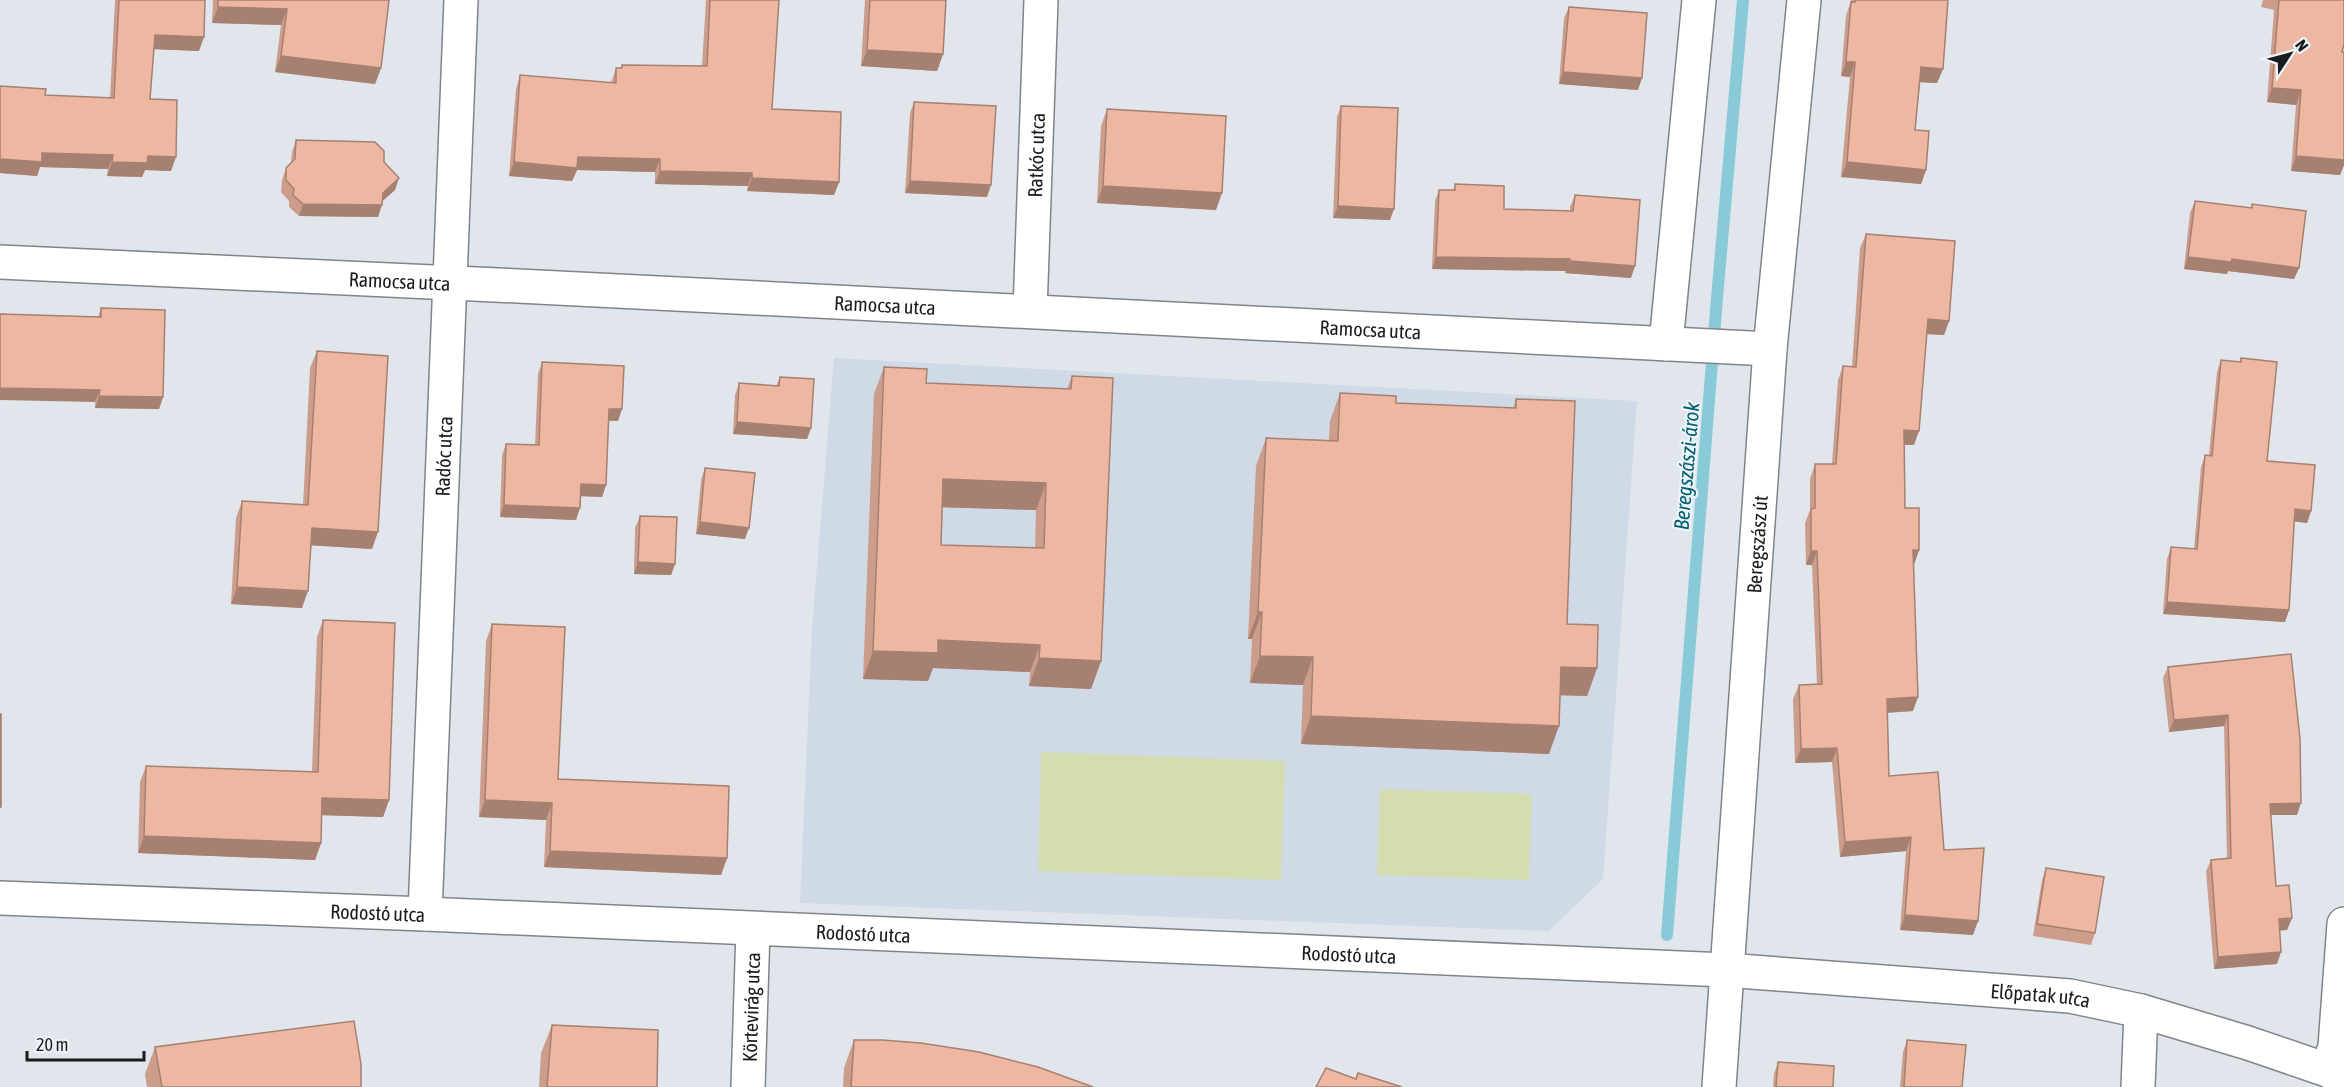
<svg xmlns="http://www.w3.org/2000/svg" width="2344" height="1087" font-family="'Asap Condensed',sans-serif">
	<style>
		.built { fill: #cfdae6 }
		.green { fill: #d4ddaf }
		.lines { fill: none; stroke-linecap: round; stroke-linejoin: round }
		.stream { stroke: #89cad9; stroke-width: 12 }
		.street-casing { stroke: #80858a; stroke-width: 36 }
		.street { stroke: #fff; stroke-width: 33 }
		.wall { fill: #cc9d8b; fill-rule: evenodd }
		.shaded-wall { fill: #a68071 }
		.building { fill: #edb7a2; stroke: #a68071; stroke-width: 1.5; fill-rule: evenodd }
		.labels { text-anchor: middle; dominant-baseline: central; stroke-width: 4.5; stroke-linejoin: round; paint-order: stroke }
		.street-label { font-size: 20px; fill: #191b1d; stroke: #edf3f9 }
		.water-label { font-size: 21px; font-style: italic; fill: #006070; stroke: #edf3f9 }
	</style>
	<rect width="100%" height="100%" fill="#e0e6ec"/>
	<path class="built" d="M 834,358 L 1637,401 L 1603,879 L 1549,931 L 800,903 L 812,628 Z"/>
	<g class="green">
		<path d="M 1041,752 L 1285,761 L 1281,880 L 1038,871 Z"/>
		<path d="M 1380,789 L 1532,794 L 1529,880 L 1377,875 Z"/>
	</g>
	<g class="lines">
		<path class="stream" d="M 1667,935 L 1717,298 L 1743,0"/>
		<defs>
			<g id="street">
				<path id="s1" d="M 0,262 L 518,286 L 1770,349"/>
				<path id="s2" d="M 1030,311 L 1041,0"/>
				<path d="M 1666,344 L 1699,0"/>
				<path id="s3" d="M 0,898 L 425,914 L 1726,970 L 2070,996 L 2141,1011 L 2248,1043 L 2327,1070 L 2344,1079"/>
				<path id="s4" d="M 425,914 L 461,0"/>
				<path d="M 2327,1070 L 2335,1047 L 2344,924"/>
				<path id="s5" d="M 748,1087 L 753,929"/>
				<path id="s6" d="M 1719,1087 L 1770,349 L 1804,0"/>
				<path d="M 2138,1087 L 2141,1011"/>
			</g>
		</defs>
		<use href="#street" class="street-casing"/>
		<use href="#street" class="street"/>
	</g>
	<g class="wall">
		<path d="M 115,0 L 205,0 L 199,51 L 154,49 L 150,99 L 171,171 L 145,170 L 142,177 L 107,176 L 108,169 L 40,167 L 37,176 L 0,173 L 0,86 L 45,95 L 110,98 Z"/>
		<path d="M 213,0 L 389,0 L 381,68 L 375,84 L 275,72 L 281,25 L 212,23 Z"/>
		<path d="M 706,0 L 779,0 L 772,109 L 839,182 L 834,195 L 747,191 L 748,186 L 655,184 L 655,172 L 577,170 L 572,181 L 509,176 L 516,89 L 520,75 L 611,83 L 616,68 L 621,68 L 622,65 L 702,66 Z"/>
		<path d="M 865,0 L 946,0 L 943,54 L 937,71 L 861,66 Z"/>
		<path d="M 1851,0 L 1948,0 L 1943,69 L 1937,83 L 1920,82 L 1915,130 L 1926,170 L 1921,184 L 1841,177 L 1850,77 L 1841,76 L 1846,16 Z"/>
		<path d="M 2263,0 L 2344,0 L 2342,52 L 2344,52 L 2344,165 L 2340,175 L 2291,171 L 2296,105 L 2267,102 L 2274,10 L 2261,7 Z"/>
		<path d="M 1569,7 L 1638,90 L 1559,84 L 1564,18 Z"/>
		<path d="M 914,102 L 987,197 L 905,193 L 910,113 Z"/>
		<path d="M 1341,106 L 1390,220 L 1333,218 L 1337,117 Z"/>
		<path d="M 1107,109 L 1216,210 L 1097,203 L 1101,126 Z"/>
		<path d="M 296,140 L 384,162 L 395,190 L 382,201 L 378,217 L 299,216 L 289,207 L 289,201 L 281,192 L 282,180 L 286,168 L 291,163 L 292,152 Z"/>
		<path d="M 1455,184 L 1504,209 L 1570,211 L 1570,207 L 1575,195 L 1631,278 L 1565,273 L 1566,271 L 1432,269 L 1435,201 L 1439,190 L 1453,190 Z"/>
		<path d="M 2195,201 L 2251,208 L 2252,204 L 2299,268 L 2294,279 L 2228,271 L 2227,274 L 2184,269 L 2190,213 Z"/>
		<path d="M 1866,234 L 1949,321 L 1944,335 L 1927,334 L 1914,445 L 1904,445 L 1905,508 L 1914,565 L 1913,711 L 1887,713 L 1889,776 L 1944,850 L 1973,935 L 1900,930 L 1906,851 L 1840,857 L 1832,762 L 1795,763 L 1793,699 L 1799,685 L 1817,684 L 1812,565 L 1806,565 L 1805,523 L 1810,510 L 1810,479 L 1815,464 L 1832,464 L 1838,380 L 1843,366 L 1852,367 L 1860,248 Z"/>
		<path d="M 101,308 L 163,397 L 159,409 L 95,408 L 98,317 Z"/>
		<path d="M 317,351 L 372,549 L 311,545 L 302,608 L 231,604 L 236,518 L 242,501 L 303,505 L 310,368 Z"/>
		<path d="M 2241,358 L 2267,461 L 2311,511 L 2307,523 L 2294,521 L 2289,610 L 2285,622 L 2163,614 L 2167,559 L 2171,547 L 2194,549 L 2201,467 L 2205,455 L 2209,455 L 2217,372 L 2221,360 L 2240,362 Z"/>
		<path d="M 542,362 L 618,421 L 609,421 L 606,485 L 602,497 L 581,496 L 576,520 L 500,517 L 502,455 L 506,444 L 535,445 L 538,374 Z"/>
		<path d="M 884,367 L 926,383 L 1067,389 L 1072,376 L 1101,661 L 1091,689 L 1029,686 L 1030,672 L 933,668 L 928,681 L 863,679 L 874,394 ZM 942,507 L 1036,510 L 1035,548 L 941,545 Z"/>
		<path d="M 780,377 L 811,428 L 807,439 L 733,434 L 735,395 L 739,383 L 776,386 Z"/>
		<path d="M 1340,393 L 1396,403 L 1513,408 L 1516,399 L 1567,624 L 1597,668 L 1587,696 L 1560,695 L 1549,754 L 1301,744 L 1303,685 L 1250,683 L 1252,639 L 1248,639 L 1256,466 L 1266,438 L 1329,440 L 1330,421 Z"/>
		<path d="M 705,468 L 745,539 L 696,534 L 701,480 Z"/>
		<path d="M 640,516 L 675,564 L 671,575 L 634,574 L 635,528 Z"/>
		<path d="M 323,620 L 389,800 L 383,817 L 322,815 L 321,843 L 315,860 L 138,853 L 140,782 L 146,766 L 312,772 L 317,637 Z"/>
		<path d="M 492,624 L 558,779 L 727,858 L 721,875 L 544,867 L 546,820 L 479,817 L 486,641 Z"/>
		<path d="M 2291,654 L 2297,815 L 2270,815 L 2276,886 L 2292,918 L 2287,930 L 2280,930 L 2277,964 L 2214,969 L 2206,871 L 2211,860 L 2227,858 L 2224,726 L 2169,732 L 2163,678 L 2168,667 Z"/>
		<path d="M 2046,868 L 2095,933 L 2091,945 L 2033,936 L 2042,880 Z"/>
		<path d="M 552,1025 L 657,1087 L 539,1087 L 541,1053 Z"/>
		<path d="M 854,1040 L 1093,1087 L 843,1087 L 844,1068 Z"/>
		<path d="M 1907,1040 L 1962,1087 L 1900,1087 L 1903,1052 Z"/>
		<path d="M 155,1047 L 361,1087 L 147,1087 L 145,1074 Z"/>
		<path d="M 1778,1062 L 1833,1087 L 1773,1087 L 1774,1074 Z"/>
	</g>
	<g class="shaded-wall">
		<path d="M 218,7 L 287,9 L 281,25 L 212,23 Z"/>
		<path d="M 155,35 L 204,37 L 199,51 L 150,49 Z"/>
		<path d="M 867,50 L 943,54 L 937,71 L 861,66 Z"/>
		<path d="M 281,56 L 381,68 L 375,84 L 275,72 Z"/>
		<path d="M 1846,62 L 1855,62 L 1850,77 L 1841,76 Z"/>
		<path d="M 1921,67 L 1943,69 L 1937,83 L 1916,82 Z"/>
		<path d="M 1563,72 L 1642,78 L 1638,90 L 1559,84 Z"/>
		<path d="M 2272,88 L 2301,90 L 2296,105 L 2267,102 Z"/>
		<path d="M 42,153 L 113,155 L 108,169 L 40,167 L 37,176 L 0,173 L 0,159 Z"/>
		<path d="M 148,156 L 176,157 L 171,171 L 145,170 L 142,177 L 107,176 L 112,162 Z"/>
		<path d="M 2296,156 L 2344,160 L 2344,165 L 2340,175 L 2291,171 Z"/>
		<path d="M 578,157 L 660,159 L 655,172 L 577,170 L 572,181 L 509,176 L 514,162 Z"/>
		<path d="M 1847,162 L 1926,170 L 1921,184 L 1841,177 Z"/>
		<path d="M 660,171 L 752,173 L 748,186 L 655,184 Z"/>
		<path d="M 399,178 L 395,190 L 378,205 L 383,193 Z"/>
		<path d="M 752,178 L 839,182 L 834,195 L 747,191 Z"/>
		<path d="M 910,181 L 991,185 L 987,197 L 905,193 Z"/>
		<path d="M 1103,186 L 1222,193 L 1216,210 L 1097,203 Z"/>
		<path d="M 303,204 L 382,205 L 378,217 L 299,216 Z"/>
		<path d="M 1338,206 L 1394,209 L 1390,220 L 1333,218 Z"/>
		<path d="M 1436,257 L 1570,259 L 1566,271 L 1432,269 Z"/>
		<path d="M 2188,257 L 2232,259 L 2299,268 L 2294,279 L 2228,271 L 2227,274 L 2184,269 Z"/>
		<path d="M 1570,261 L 1635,266 L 1631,278 L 1565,273 Z"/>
		<path d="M 1928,319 L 1949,321 L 1944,335 L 1923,334 Z"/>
		<path d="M 0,388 L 100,390 L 95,402 L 0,400 Z"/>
		<path d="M 99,396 L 163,397 L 159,409 L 95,408 Z"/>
		<path d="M 609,409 L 622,409 L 618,421 L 605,420 Z"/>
		<path d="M 737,422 L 811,428 L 807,439 L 733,434 Z"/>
		<path d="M 1904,430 L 1919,431 L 1914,445 L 1899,444 Z"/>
		<path d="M 943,479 L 1046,483 L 1036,510 L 933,507 Z"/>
		<path d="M 581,484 L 606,485 L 602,497 L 577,496 Z"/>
		<path d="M 504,505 L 580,508 L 576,520 L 500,517 Z"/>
		<path d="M 2295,509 L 2311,511 L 2307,523 L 2291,521 Z"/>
		<path d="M 700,522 L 749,528 L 745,539 L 696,534 Z"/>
		<path d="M 312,528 L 378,532 L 372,549 L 306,545 Z"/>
		<path d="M 1913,550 L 1919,550 L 1914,565 L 1907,565 Z"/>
		<path d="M 1811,551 L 1817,551 L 1812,565 L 1806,565 Z"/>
		<path d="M 638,562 L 675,564 L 671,575 L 634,574 Z"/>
		<path d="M 237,587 L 308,591 L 302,608 L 231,604 Z"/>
		<path d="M 2167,602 L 2289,610 L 2285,622 L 2163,614 Z"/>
		<path d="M 1258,612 L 1262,612 L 1252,639 L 1248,639 Z"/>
		<path d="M 938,640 L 1040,645 L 1030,672 L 933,668 L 928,681 L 863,679 L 873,651 Z"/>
		<path d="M 1260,656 L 1313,657 L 1303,685 L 1250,683 Z"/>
		<path d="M 1039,658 L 1101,661 L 1091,689 L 1029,686 Z"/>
		<path d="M 1561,667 L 1597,668 L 1587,696 L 1551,695 Z"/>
		<path d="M 1918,697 L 1913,711 L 1881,713 L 1887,699 Z"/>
		<path d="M 2228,715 L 2224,726 L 2169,732 L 2174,720 Z"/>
		<path d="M 1311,716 L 1559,726 L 1549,754 L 1301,744 Z"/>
		<path d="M 1837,748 L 1832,762 L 1795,763 L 1801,749 Z"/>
		<path d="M 322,798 L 389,800 L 383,817 L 316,815 Z"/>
		<path d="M 485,800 L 552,803 L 546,820 L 479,817 Z"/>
		<path d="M 2301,803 L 2297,815 L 2265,815 L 2270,804 Z"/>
		<path d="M 144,836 L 321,843 L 315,860 L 138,853 Z"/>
		<path d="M 1911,837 L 1906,851 L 1840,857 L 1845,842 Z"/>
		<path d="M 550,851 L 727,858 L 721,875 L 544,867 Z"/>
		<path d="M 1905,915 L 1978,921 L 1973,935 L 1900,930 Z"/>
		<path d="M 2292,918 L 2287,930 L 2275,931 L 2279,919 Z"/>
		<path d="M 2281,952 L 2277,964 L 2214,969 L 2218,957 Z"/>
	</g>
	<g class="building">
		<path d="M 119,0 L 205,0 L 204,37 L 155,35 L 150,99 L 177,100 L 176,157 L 148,156 L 147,163 L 112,162 L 113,155 L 42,153 L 42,162 L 0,159 L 0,86 L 46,89 L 45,95 L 114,98 Z"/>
		<path d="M 218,0 L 389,0 L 381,68 L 281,56 L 287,9 L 218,7 Z"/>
		<path d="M 710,0 L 779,0 L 772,109 L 841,112 L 839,182 L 752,178 L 752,173 L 660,171 L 660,159 L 578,157 L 577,168 L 514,162 L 520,75 L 616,83 L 616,68 L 622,68 L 622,65 L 707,66 Z"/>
		<path d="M 870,0 L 946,0 L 943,54 L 867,50 Z"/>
		<path d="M 1855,0 L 1948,0 L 1943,69 L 1921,67 L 1915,130 L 1929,131 L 1926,170 L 1847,162 L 1855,62 L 1846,62 L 1851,2 L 1855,2 Z"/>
		<path d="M 2279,0 L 2344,0 L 2344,44 L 2342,52 L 2344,52 L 2344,160 L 2296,156 L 2301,90 L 2272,88 Z"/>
		<path d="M 1569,7 L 1647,13 L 1642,78 L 1563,72 Z"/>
		<path d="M 914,102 L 996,106 L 991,185 L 910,181 Z"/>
		<path d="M 1341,106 L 1398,108 L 1394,209 L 1338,206 Z"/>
		<path d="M 1107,109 L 1226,116 L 1222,193 L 1103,186 Z"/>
		<path d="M 296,140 L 375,142 L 384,151 L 384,162 L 399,178 L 383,193 L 382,205 L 303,204 L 293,195 L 294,189 L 286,180 L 286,168 L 295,159 Z"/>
		<path d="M 1455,184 L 1504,186 L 1504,209 L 1573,211 L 1575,195 L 1640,200 L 1635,266 L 1570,261 L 1570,259 L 1436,257 L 1439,190 L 1455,190 Z"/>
		<path d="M 2195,201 L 2252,208 L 2252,204 L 2306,211 L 2299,268 L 2232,259 L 2231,262 L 2188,257 Z"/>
		<path d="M 1866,234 L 1955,241 L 1949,321 L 1928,319 L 1919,431 L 1904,430 L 1905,508 L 1919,508 L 1919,550 L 1913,550 L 1918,697 L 1887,699 L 1889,776 L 1938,772 L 1944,850 L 1984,848 L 1978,921 L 1905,915 L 1911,837 L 1845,842 L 1837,748 L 1801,749 L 1799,685 L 1822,684 L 1817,551 L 1811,551 L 1811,509 L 1815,508 L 1815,464 L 1836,464 L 1843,366 L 1856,367 Z"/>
		<path d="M 101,308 L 165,310 L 163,397 L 99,396 L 100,390 L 0,388 L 0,314 L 101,317 Z"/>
		<path d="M 317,351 L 388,356 L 378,532 L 312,528 L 308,591 L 237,587 L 242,501 L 308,505 Z"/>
		<path d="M 2241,358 L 2277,362 L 2267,461 L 2315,465 L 2311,511 L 2295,509 L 2289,610 L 2167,602 L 2171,547 L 2197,549 L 2205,455 L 2212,456 L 2221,360 L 2241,362 Z"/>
		<path d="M 542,362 L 624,366 L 622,409 L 609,409 L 606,485 L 581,484 L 580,508 L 504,505 L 506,444 L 539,445 Z"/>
		<path d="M 884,367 L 927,369 L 926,383 L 1071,389 L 1072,376 L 1113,378 L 1101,661 L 1039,658 L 1040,645 L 938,640 L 938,653 L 873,651 ZM 943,479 L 1046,483 L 1044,548 L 941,545 Z"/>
		<path d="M 780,377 L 814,379 L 811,428 L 737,422 L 739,383 L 779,386 Z"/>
		<path d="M 1340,393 L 1396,396 L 1396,403 L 1516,408 L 1516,399 L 1575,401 L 1567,624 L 1598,625 L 1597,668 L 1561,667 L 1559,726 L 1311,716 L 1313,657 L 1260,656 L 1262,612 L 1258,612 L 1266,438 L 1338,441 Z"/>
		<path d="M 705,468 L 755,473 L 749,528 L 700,522 Z"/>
		<path d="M 640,516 L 677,517 L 675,564 L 638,562 Z"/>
		<path d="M 323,620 L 395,623 L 389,800 L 322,798 L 321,843 L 144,836 L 146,766 L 318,772 Z"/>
		<path d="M 492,624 L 565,627 L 558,779 L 729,786 L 727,858 L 550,851 L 552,803 L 485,800 Z"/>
		<path d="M 2291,654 L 2300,739 L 2301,803 L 2270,804 L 2276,886 L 2289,885 L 2292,918 L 2279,919 L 2281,952 L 2218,957 L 2211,860 L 2231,858 L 2228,715 L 2174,720 L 2168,667 Z"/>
		<rect x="0" y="714" width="1" height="93"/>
		<path d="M 2046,868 L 2104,877 L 2095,933 L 2037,924 Z"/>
		<path d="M 354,1021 L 361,1064 L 361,1087 L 162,1087 L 155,1047 Z"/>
		<path d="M 552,1025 L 658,1030 L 657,1087 L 547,1087 Z"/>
		<path d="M 854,1040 L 882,1040 L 921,1043 L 979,1052 L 1038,1067 L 1093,1087 L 851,1087 Z"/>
		<path d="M 1907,1040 L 1966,1045 L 1962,1087 L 1904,1087 Z"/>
		<path d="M 1778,1062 L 1834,1066 L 1833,1087 L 1776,1087 Z"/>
		<path d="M 1326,1068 L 1356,1079 L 1358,1073 L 1402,1087 L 1316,1087 Z"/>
	</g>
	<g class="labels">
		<g class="street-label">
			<text stroke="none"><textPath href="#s2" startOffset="156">Ratkóc utca</textPath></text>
			<text stroke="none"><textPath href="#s1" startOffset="400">Ramocsa utca</textPath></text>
			<text stroke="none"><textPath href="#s1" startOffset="886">Ramocsa utca</textPath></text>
			<text stroke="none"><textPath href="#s1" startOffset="1372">Ramocsa utca</textPath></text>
			<text stroke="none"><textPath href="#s4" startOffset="458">Radóc utca</textPath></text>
			<text stroke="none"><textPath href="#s6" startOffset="544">Beregszász út</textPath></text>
			<text stroke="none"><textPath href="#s3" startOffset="378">Rodostó utca</textPath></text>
			<text stroke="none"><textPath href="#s3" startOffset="864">Rodostó utca</textPath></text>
			<text stroke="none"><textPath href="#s3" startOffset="1350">Rodostó utca</textPath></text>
			<text stroke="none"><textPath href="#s3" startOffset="2043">Előpatak utca</textPath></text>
			<text stroke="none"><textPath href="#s5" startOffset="80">Körtevirág utca</textPath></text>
		</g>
		<g class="water-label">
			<text transform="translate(1686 466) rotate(-85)">Beregszászi-árok</text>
		</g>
	</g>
	<g transform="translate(2290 54) rotate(54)" stroke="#edf3f9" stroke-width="4.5" paint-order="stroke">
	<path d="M0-4.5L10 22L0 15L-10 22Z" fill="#191b1d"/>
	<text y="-9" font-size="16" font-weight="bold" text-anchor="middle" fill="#191b1d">N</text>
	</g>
	<path d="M27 1051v9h117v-9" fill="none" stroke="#191b1d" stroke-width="3"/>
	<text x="36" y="1051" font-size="18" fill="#191b1d" stroke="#edf3f9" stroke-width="4.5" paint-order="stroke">20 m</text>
</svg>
